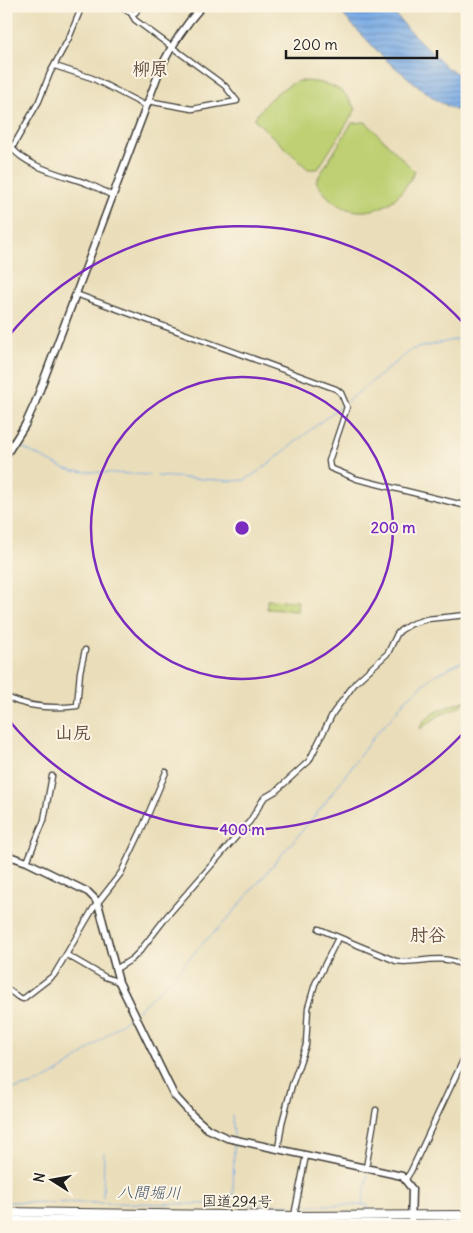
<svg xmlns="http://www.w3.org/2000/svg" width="473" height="1233" font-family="Delius,'Klee One',sans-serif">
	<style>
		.grass { fill: url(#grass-dots); stroke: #6d7648 }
		.pitch { fill: #bed073; stroke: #6d7648 }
		.water { fill: url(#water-rules); stroke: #4b6480 }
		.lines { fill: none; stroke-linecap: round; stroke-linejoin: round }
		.stream { stroke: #7aabe5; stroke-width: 1 }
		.street-casing { stroke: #3b3934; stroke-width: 7 }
		.secondary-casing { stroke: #3b3934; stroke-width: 9 }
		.highway-casing { stroke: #3b3934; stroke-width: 10 }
		.street { stroke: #fff; stroke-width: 4.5 }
		.secondary { stroke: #fff; stroke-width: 6 }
		.highway { stroke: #fff; stroke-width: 8 }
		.ring { fill: none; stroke: #7b2cbf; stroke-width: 2.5 }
		.labels { text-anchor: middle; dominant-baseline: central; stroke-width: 4; stroke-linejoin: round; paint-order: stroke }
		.street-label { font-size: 15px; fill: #1c1c1c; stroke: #fcf5e5 }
		.water-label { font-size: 16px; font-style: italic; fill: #42556c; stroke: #fcf5e5 }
		.quarter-label { font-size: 18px; font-weight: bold; fill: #634e41; stroke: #fcf5e5 }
		.centre { fill: #7b2cbf; stroke: #fcf5e5; stroke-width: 2.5 }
		.ring-label { font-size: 15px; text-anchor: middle; font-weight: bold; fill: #7b2cbf; stroke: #fcf5e5; stroke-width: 4; stroke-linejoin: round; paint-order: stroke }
	</style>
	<defs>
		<pattern id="grass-dots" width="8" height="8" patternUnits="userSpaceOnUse" patternTransform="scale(1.25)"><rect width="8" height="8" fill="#bed073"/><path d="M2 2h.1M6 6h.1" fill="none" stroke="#a3b263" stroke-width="1.8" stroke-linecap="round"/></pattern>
		<pattern id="water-rules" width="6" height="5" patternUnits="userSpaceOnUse" patternTransform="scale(1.25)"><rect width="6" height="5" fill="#7aabe5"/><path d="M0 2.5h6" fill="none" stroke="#638ab9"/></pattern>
	</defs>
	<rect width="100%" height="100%" fill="#fcf5e5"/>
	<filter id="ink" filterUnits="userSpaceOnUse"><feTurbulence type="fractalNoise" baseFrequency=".02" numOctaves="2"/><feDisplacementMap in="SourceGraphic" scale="10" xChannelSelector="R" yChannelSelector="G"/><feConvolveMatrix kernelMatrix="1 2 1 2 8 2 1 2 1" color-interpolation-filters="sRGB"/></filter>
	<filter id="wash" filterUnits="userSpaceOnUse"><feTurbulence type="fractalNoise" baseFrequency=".0096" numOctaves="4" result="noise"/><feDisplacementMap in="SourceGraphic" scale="20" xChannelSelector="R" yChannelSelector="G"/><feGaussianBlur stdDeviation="1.12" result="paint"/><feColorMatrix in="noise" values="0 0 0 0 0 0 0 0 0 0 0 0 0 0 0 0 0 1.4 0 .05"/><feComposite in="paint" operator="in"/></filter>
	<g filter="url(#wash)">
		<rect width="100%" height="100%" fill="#eadeba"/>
		<g class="grass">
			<path d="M 267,600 L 298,601 L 297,611 L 267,609 Z"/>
			<path d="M 467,700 L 456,709 L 440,715 L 420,729 C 424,711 452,706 467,700 Z"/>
		</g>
		<g class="pitch">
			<path d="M 298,81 C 313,81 332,83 344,93 C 348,97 352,104 356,109 L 318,169 L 308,169 L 254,119 C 266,101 278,89 298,81 Z"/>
			<path d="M 366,122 L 415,172 C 407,184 399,198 386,205 C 358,219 331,208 316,181 L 352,123 Z"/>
		</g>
		<path class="water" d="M 338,6 L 388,6 L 408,29 L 448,69 L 467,78 L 467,116 L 436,100 L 386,60 L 344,16 Z"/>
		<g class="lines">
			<g class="stream">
				<path d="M 346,402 L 413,349 L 467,337"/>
				<path d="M 6,440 L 8,440"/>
				<path d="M 19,446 L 63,468 L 74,471 L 150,475"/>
				<path d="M 157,476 L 231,481 L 245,480 L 262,469 L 343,404"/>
				<path d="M 137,1011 L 172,978 L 203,943 L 225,922 L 322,807 L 374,736 L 392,717 L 404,701 L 433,676 L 467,659"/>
				<path d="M 6,1091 C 17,1088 29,1086 40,1082 C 74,1066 101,1038 131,1016"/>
				<path d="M 232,1116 L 234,1136"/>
				<path d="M 103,1197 L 104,1153"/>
				<path d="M 233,1198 L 234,1145"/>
				<path d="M 6,1202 L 291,1205"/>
				<path d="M 299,1205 L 368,1205 L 368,1208"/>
				<path d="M 362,1205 L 368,1174"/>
			</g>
		</g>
	</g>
	<g filter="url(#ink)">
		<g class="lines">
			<defs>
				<g id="street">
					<path d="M 82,6 L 69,38 L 50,73 L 39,101 L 12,148 C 28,168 65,175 88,184 C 97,187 105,192 113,196"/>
					<path d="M 118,6 L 131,13 L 135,20 L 225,86 L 237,101 L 192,109 L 148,101"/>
					<path d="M 132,15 L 136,12 L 139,6"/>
					<path d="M 55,66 L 92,78 L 146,106"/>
					<path d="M 76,294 L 336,389 L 341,393 L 347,407 L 329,461 L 330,468 L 357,479 L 467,506"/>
					<path d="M 6,697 C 29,708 52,709 77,706 L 80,672 L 85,650"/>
					<path d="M 27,862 L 44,820 L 52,776"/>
					<path d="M 319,929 L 396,961 C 413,964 430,957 448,960 C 454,961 461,964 467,967"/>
					<path d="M 67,955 L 105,977 L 119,982"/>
					<path d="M 116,969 L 132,959 L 140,951 L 168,915 L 250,821 L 264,798 L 276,791 L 309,761 L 333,713 L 356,682 L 388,653 L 397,634 L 401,630 L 411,624 L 427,619 L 467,615"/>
					<path d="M 6,988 L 18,997 L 23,999 L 54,975 L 93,909 L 121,873 L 141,831 L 166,772"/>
					<path d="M 278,1149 L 282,1123 L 292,1085 L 306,1045 L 308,1008 L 315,984 L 338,938"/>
					<path d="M 366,1168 L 376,1110"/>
					<path d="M 406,1179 L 411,1171 L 467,1052"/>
					<path d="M 294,1216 L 306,1155"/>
				</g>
				<g id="secondary">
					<path d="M 6,455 L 25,425 L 35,403 L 161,67 C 172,45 185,25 202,6"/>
					<path d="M 6,855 L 27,862 L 88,892 L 95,899 L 99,907 L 119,982 L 168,1083 L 174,1095 L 193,1116 L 208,1129 L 227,1138 L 402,1176 L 412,1189 L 411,1227"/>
				</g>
				<g id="highway">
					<path d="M 6,1212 L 294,1216 L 467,1215"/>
					<path d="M 6,1220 L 411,1224 L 467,1223"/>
				</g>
			</defs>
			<use href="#street" class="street-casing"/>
			<use href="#secondary" class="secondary-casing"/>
			<use href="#highway" class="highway-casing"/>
			<use href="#street" class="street"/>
			<use href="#secondary" class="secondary"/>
			<use href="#highway" class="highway"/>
		</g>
	</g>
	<g class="ring">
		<circle cx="242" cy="528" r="151"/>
		<path d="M466 730A302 302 0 0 1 7 718M7 338A302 302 0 0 1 466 326"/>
	</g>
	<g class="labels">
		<g class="street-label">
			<text transform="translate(237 1201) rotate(1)">国道294号</text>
		</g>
		<g class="water-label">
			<text transform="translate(149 1192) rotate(1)">八間堀川</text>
		</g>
		<g class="quarter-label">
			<text x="150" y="68">柳原</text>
			<text x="73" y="732">山尻</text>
			<text x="428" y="934">肘谷</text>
		</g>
	</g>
	<circle cx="242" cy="528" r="8" class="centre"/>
	<g class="ring-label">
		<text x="393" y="533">200 m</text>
		<text x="242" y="835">400 m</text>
	</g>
	<rect width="473" height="1233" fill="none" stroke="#fcf5e5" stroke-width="25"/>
	<g transform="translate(52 1180) rotate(281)" stroke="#fcf5e5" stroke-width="4" paint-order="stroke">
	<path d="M0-4L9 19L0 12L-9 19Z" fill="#1c1c1c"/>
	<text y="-8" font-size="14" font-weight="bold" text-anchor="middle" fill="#1c1c1c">N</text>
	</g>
	<path d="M286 50v8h151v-8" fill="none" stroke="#1c1c1c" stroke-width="2.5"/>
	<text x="293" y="50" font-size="15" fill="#1c1c1c" stroke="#fcf5e5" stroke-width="4" paint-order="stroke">200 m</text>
</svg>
